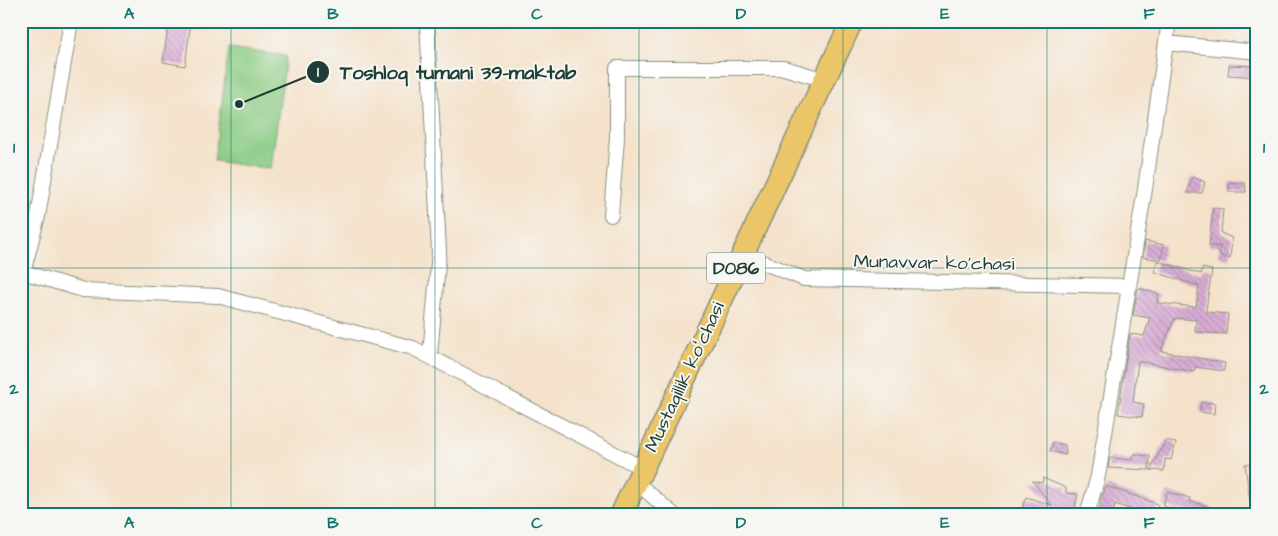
<svg xmlns="http://www.w3.org/2000/svg" width="1278" height="536" font-family="'Architects Daughter',sans-serif">
	<style>
		.green { fill: #89ca82; stroke: #54845b }
		.building { fill: url(#building-back-hatch) }
		.lines { fill: none; stroke-linecap: round; stroke-linejoin: round }
		.minor-casing { stroke: #8a9080; stroke-width: 16 }
		.primary-casing { stroke: #8a9080; stroke-width: 24 }
		.minor { stroke: #fff; stroke-width: 14 }
		.primary { stroke: #ebc669; stroke-width: 21 }
		.grid { fill: none; stroke: #0f766e; stroke-width: 1; stroke-opacity: 0.55 }
		.labels { text-anchor: middle; dominant-baseline: central; stroke-width: 4; stroke-linejoin: round; paint-order: stroke }
		.shield { fill: #f6f6f2; stroke: #60746d; stroke-width: 1 }
		.shield-label { font-size: 18px; font-weight: bold; fill: #1f3d34 }
		.street-label { font-size: 19px; fill: #1f3d34; stroke: #f6f6f2 }
		.leader { fill: none; stroke: #1f3d34; stroke-width: 2 }
		.callout-dot { fill: #1f3d34; stroke: #f6f6f2; stroke-width: 2 }
		.mark-label { font-size: 15px; text-anchor: middle; font-weight: bold; fill: #fff }
		.callout-label { font-size: 20px; text-anchor: middle; font-weight: bold; fill: #1f3d34; stroke: #f6f6f2; stroke-width: 4; stroke-linejoin: round; paint-order: stroke }
		.neatline { fill: none; stroke: #0f766e; stroke-width: 2 }
		.grid-label { font-size: 16px; text-anchor: middle; font-weight: bold; fill: #0f766e }
	</style>
	<defs>
		<pattern id="building-back-hatch" width="6" height="6" patternUnits="userSpaceOnUse" patternTransform="scale(1.25)"><rect width="6" height="6" fill="#daadd6"/><path d="M-1 5l2 2M0 0l6 6M5-1l2 2" fill="none" stroke="#b08eae"/></pattern>
	</defs>
	<rect width="100%" height="100%" fill="#f6f6f2"/>
	<filter id="ink" filterUnits="userSpaceOnUse"><feTurbulence type="fractalNoise" baseFrequency=".02" numOctaves="2"/><feDisplacementMap in="SourceGraphic" scale="10" xChannelSelector="R" yChannelSelector="G"/><feConvolveMatrix kernelMatrix="1 2 1 2 8 2 1 2 1" color-interpolation-filters="sRGB"/></filter>
	<filter id="wash" filterUnits="userSpaceOnUse"><feTurbulence type="fractalNoise" baseFrequency=".0096" numOctaves="4" result="noise"/><feDisplacementMap in="SourceGraphic" scale="20" xChannelSelector="R" yChannelSelector="G"/><feGaussianBlur stdDeviation="1.12" result="paint"/><feColorMatrix in="noise" values="0 0 0 0 0 0 0 0 0 0 0 0 0 0 0 0 0 1.4 0 .05"/><feComposite in="paint" operator="in"/></filter>
	<g filter="url(#wash)">
		<rect width="100%" height="100%" fill="#f4e2cb"/>
		<path class="green" d="M 229,48 L 286,56 L 271,169 L 214,161 Z"/>
		<g id="blocks">
			<g class="building">
				<path d="M 169,21 L 191,21 L 185,66 L 163,62 Z"/>
				<path d="M 1229,65 L 1257,66 L 1257,77 L 1228,75 Z"/>
				<path d="M 1192,177 L 1205,182 L 1202,193 L 1187,193 Z"/>
				<path d="M 1229,182 L 1245,183 L 1246,192 L 1229,192 Z"/>
				<path d="M 1213,208 L 1223,209 L 1221,233 L 1232,238 L 1230,259 L 1219,255 L 1220,246 L 1209,246 Z"/>
				<path d="M 1145,241 L 1164,245 L 1161,260 L 1143,257 Z"/>
				<path d="M 1157,261 L 1201,274 L 1202,268 L 1212,270 L 1206,309 L 1207,312 L 1228,314 L 1226,334 L 1195,332 L 1196,320 L 1175,318 L 1161,351 L 1225,363 L 1224,371 L 1195,367 L 1194,372 L 1138,361 L 1133,402 L 1144,404 L 1142,417 L 1118,414 L 1130,334 L 1144,336 L 1150,318 L 1133,315 L 1138,288 L 1159,294 L 1157,303 L 1196,307 L 1199,286 L 1155,272 Z"/>
				<path d="M 1201,402 L 1215,403 L 1214,414 L 1200,412 Z"/>
				<path d="M 1166,440 L 1176,443 L 1171,460 L 1165,459 L 1164,471 L 1150,470 Z"/>
				<path d="M 1053,442 L 1065,445 L 1066,455 L 1050,451 Z"/>
				<path d="M 1134,454 L 1150,456 L 1149,470 L 1108,468 L 1110,458 L 1132,460 Z"/>
				<path d="M 1257,463 L 1257,509 L 1251,509 L 1245,464 Z"/>
				<path d="M 1043,478 L 1066,488 L 1066,493 L 1078,494 L 1074,511 L 1078,512 L 1078,515 L 1020,515 L 1026,497 L 1052,505 L 1032,481 L 1042,483 Z"/>
				<path d="M 1106,486 L 1158,504 L 1155,515 L 1146,515 L 1115,504 L 1113,515 L 1099,515 L 1101,499 Z"/>
				<path d="M 1167,492 L 1190,498 L 1189,501 L 1211,507 L 1209,515 L 1201,515 L 1186,510 L 1186,512 L 1163,506 Z"/>
			</g>
		</g>
	</g>
	<g filter="url(#ink)">
		<use href="#blocks" fill-opacity="0" stroke="#8a9080" stroke-width="1"/>
		<g class="lines">
			<defs>
				<g id="minor">
					<path d="M 427,21 L 439,252 L 430,355"/>
					<path d="M 1166,43 L 1257,52"/>
					<path d="M 611,215 L 617,138 L 617,68 L 784,68 L 825,80"/>
					<path d="M 743,254 L 804,279 L 1129,286"/>
					<path d="M 23,272 L 83,290 L 218,296 L 413,348 L 642,468"/>
					<path d="M 21,280 L 38,216 L 71,21"/>
					<path d="M 636,482 L 674,515"/>
					<path d="M 1087,515 L 1098,476 L 1145,189 L 1169,21"/>
				</g>
				<path id="primary" d="M 621,515 L 852,21"/>
			</defs>
			<use href="#minor" class="minor-casing"/>
			<use href="#primary" class="primary-casing"/>
			<use href="#minor" class="minor"/>
			<use href="#primary" class="primary"/>
		</g>
	</g>
	<path class="grid" d="M 231,21 L 231,515M 435,21 L 435,515M 639,21 L 639,515M 843,21 L 843,515M 1047,21 L 1047,515M 21,268 L 1257,268"/>
	<g class="labels">
		<rect class="shield" x="707" y="252.5" width="58" height="31" rx="4"/>
		<g class="shield-label">
			<text x="736" y="268">D086</text>
		</g>
		<g class="street-label">
			<text transform="translate(934 263) rotate(1)">Munavvar ko'chasi</text>
			<text transform="translate(685 377) rotate(-65)">Mustaqillik koʻchasi</text>
		</g>
	</g>
	<path class="leader" d="M239 104L318 72"/>
	<g class="callout-dot">
		<circle cx="239" cy="104" r="5"/>
		<circle cx="318" cy="72" r="12"/>
	</g>
	<g class="mark-label">
		<text x="318" y="77">1</text>
	</g>
	<g class="callout-label">
		<text x="458" y="79">Toshloq tumani 39-maktab</text>
	</g>
	<rect width="1278" height="536" fill="none" stroke="#f6f6f2" stroke-width="55"/>
	<rect x="28" y="28" width="1222" height="480" class="neatline"/>
	<g class="grid-label">
		<text x="129" y="19">A</text>
		<text x="333" y="19">B</text>
		<text x="537" y="19">C</text>
		<text x="741" y="19">D</text>
		<text x="945" y="19">E</text>
		<text x="1149" y="19">F</text>
		<text x="14" y="153">1</text>
		<text x="1264" y="153">1</text>
		<text x="14" y="394">2</text>
		<text x="1264" y="394">2</text>
		<text x="129" y="528">A</text>
		<text x="333" y="528">B</text>
		<text x="537" y="528">C</text>
		<text x="741" y="528">D</text>
		<text x="945" y="528">E</text>
		<text x="1149" y="528">F</text>
	</g>
</svg>
